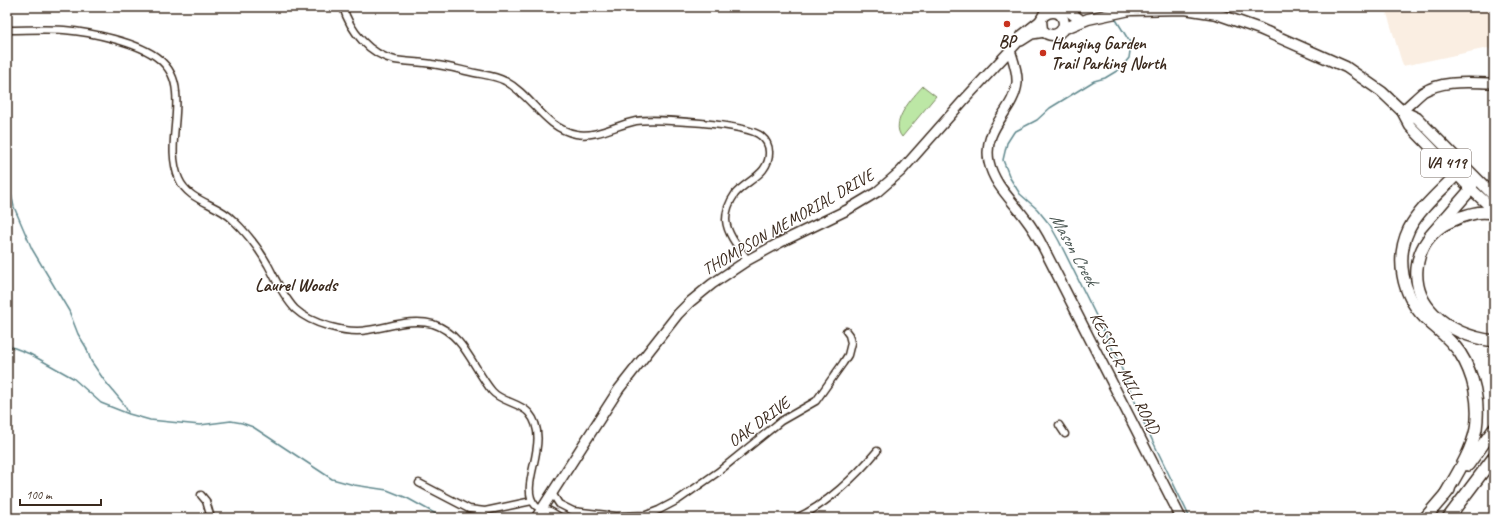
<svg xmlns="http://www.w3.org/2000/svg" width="1501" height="525" font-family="Caveat,sans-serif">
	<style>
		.built { fill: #faeee2 }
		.green { fill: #bce7a5; stroke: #7c8862 }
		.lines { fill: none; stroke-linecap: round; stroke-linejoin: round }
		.stream { stroke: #61898e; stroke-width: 1.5 }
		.street-casing { stroke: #3b2a1e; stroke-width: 9 }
		.secondary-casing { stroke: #3b2a1e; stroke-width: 12 }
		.primary-casing { stroke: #3b2a1e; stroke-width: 13 }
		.highway-casing { stroke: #3b2a1e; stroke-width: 14 }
		.street { stroke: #fff; stroke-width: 6 }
		.secondary { stroke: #fff; stroke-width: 9 }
		.primary { stroke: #fff; stroke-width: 10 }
		.highway { stroke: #fff; stroke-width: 11 }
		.poi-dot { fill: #c8321e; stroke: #fff; stroke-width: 1.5 }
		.labels { text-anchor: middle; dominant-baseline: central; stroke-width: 3; stroke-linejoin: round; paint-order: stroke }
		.shield { fill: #fff; stroke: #766a62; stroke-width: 1 }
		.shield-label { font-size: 16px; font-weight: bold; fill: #3b2a1e }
		.poi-label { font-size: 17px; font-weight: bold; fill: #3b2a1e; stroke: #fff }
		.street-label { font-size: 17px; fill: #3b2a1e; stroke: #fff }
		.water-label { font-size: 18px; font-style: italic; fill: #4e5a56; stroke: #fff }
		.neighbourhood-label { font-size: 18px; font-weight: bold; fill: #3b2a1e; stroke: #fff }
	</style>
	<rect width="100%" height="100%" fill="#fff"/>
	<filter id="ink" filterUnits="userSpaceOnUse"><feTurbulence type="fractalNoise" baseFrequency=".025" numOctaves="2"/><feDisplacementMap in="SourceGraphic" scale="8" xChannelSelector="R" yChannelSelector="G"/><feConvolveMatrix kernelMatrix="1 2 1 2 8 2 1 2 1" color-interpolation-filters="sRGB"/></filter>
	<g filter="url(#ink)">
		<path class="built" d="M 1385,7 L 1494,7 L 1494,53 L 1488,48 L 1403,66 Z"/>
		<path class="green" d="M 923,86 L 936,96 L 902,137 C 889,122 913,97 923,86 Z"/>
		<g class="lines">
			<g class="stream">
				<path d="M 1115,18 L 1131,44 L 1129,58 L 1120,69 L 1105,78 L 1094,81 L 1050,108 L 1037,120 L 1014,132 L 1007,143 L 1003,160 L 1010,178 L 1020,194 L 1037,209 L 1050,225 L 1059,241 L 1118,360 L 1143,421 L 1190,518"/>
				<path d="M 7,152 L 8,156 L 11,194 L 14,207 L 32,249 L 69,311 L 78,334 L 86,347 L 91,361 L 104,380 L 123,403 L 128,412"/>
				<path d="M 7,345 L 30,354 L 73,378 L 101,403 L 129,414 L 150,420 L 200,425 L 231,421 L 242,423 L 253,427 L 332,479 L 354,485 L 387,490 L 407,498 L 436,514 L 440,518"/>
			</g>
			<defs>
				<g id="street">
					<path d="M 343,7 C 350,31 370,55 395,60 C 407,62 420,62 432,64 C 447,66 461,70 475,73 C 485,75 496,76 505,81 C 532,95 544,128 576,134 C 596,138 616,125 636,121 C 655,118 748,124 761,136 C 766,140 769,146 769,152 C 770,174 747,180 735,194 C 730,201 726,211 726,220 C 727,235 740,249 748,260"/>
					<path d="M 7,30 C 26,30 45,29 64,30 C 89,32 139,42 159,59 C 169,67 175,79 176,92 C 179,121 167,151 179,179 C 189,202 217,203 233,220 C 247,233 259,249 268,265 C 276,280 283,296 295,309 C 311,324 347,334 368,330 C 390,327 411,318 433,324 C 464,334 473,368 492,391 C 501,402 519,402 529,413 C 553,441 517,485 535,505 C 539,510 545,509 550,511 C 554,513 558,516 562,518"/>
					<path d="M 1059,425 L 1065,434"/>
					<path d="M 419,483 L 469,509 L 485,511 L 532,501"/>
					<path d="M 552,493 L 559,504 L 573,511 L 616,516 L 646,515 L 659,510 L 678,500 L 718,472 L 781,421 L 816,401 L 843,363 L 848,355 L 851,343 L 849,335 L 846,331"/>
					<path d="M 201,495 L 206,501 L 211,518"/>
					<path d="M 796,518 C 825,506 857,475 877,451"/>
				</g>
				<g id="secondary">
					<path d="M 1021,41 L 1032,34 L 1045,32"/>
					<path d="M 1010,50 C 1013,60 1018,72 1017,83 C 1014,112 982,127 989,162 C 994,185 1012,200 1025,218 C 1032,227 1038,237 1043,247 L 1181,518"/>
					<path d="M 1402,111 C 1409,105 1416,98 1423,92 C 1444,79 1471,83 1494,83"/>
					<path d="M 536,518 L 619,389 L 678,314 L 690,302 L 712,284 L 748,260 L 781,242 L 847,210 L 877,192 L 901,171 L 963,101 L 1016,44 L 1022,35 L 1041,20"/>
				</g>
				<g id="primary">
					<path d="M 1063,7 L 1079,19"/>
					<path d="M 1044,15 C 1053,9 1063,12 1064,23 C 1063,35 1051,39 1042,30 L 1041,20 L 1048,7"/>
					<path d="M 1063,29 L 1088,19 L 1130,10 L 1185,9 L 1217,14 L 1260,29 L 1346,67 L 1382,92 L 1402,111 L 1417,118 L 1494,196"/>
					<path d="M 1402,111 L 1410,126 L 1471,189 L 1494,210"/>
				</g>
				<g id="highway">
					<path d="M 1494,213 C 1479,211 1475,213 1461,217 C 1454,220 1448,222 1442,226 C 1412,246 1408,289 1434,314 C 1450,330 1471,338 1494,341"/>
					<path d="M 1430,236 L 1471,189 L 1474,177 L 1457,174 C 1441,191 1420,208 1409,229 C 1395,258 1402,294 1424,317 C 1436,329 1450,338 1460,353 C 1474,375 1480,403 1476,429 C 1471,453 1457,474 1445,495"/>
					<path d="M 1468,465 L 1494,429"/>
					<path d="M 1425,518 L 1449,490"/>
					<path d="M 1448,518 L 1494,457"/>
				</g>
			</defs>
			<use href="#street" class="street-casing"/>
			<use href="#secondary" class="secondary-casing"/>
			<use href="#primary" class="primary-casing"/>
			<use href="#highway" class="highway-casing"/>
			<use href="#street" class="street"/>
			<use href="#secondary" class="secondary"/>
			<use href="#primary" class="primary"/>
			<use href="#highway" class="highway"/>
		</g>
	</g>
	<g class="poi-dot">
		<circle cx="1007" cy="24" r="4"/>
		<circle cx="1043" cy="53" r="4"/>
	</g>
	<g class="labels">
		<rect class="shield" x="1421" y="149" width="50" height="28" rx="3"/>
		<g class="shield-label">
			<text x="1446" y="163">VA 419</text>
		</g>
		<g class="poi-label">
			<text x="1007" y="41">BP</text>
			<text x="1051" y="43" text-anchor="start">Hanging Garden<tspan x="1051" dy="20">Trail Parking North</tspan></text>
		</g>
		<g class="street-label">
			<text transform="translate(788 222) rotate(-30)">THOMPSON MEMORIAL DRIVE</text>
			<text transform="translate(1125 373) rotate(63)">KESSLER MILL ROAD</text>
			<text transform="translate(759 422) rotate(-36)">OAK DRIVE</text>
		</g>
		<g class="water-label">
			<text transform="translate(1074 249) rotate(61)">Mason Creek</text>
		</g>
		<g class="neighbourhood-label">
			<text x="296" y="285">Laurel Woods</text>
		</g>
	</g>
	<rect width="1501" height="525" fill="none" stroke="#fff" stroke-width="24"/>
	<rect x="12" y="12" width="1477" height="501" fill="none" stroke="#3b2a1e" stroke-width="1.5" filter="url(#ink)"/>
	<path d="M20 499v6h81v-6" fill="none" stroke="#3b2a1e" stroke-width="2"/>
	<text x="26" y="499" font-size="12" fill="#3b2a1e" stroke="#ffffff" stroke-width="3" paint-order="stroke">100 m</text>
</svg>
